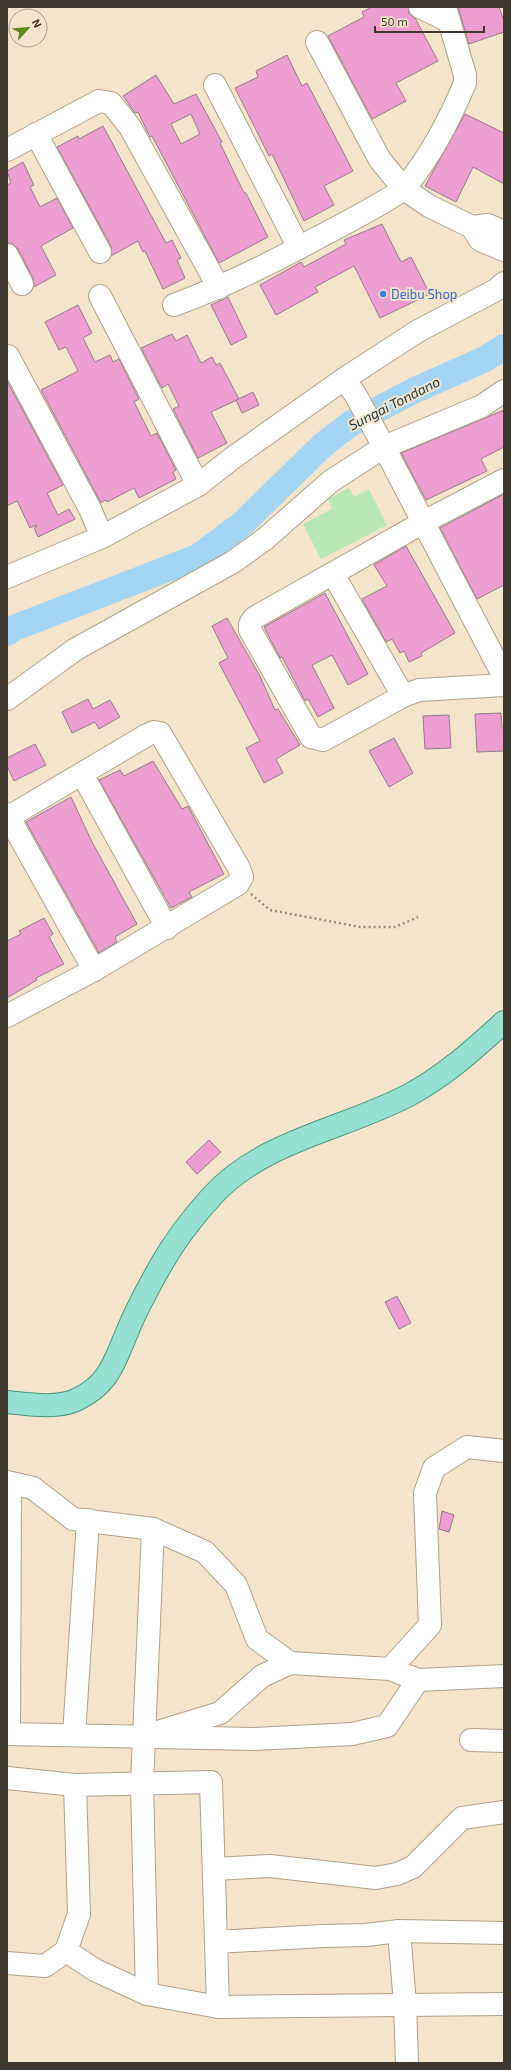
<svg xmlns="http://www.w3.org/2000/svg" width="511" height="2070" font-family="'Exo 2',sans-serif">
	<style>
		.green { fill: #bae7b6 }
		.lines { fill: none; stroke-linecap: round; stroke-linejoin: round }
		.river { stroke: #a5d5f4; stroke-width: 26 }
		.building { fill: #eb9ecf; stroke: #967c8c; fill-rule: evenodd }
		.minor-casing { stroke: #b0a28a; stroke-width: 24 }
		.major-casing { stroke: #489882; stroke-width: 24 }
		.path { stroke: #978c7b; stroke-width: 2.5; stroke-dasharray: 2 3; stroke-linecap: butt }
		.minor { stroke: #fff; stroke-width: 22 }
		.major { stroke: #95e0d0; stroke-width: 22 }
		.shop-dot { fill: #3f7fe0; stroke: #f4e4cb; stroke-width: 1.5 }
		.labels { text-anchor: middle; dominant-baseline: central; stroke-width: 4; stroke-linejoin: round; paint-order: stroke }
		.shop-label { font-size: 13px; fill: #366cbe; stroke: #f4e4cb; text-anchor: start }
		.water-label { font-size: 14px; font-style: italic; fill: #153b50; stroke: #f4e4cb }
	</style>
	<rect width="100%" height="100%" fill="#f4e4cb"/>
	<path class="green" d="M 349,488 L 354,497 L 369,489 L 387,525 L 321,559 L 303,524 L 332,509 L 328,499 Z"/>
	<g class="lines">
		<path class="river" d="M 7,633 L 14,628 L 198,557 L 242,524 L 324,444 L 350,424 L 413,391 L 485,359 L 504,347"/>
	</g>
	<g class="building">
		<path d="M 372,7 L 408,7 L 409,14 L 415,18 L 438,61 L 396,83 L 406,101 L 372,119 L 328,36 L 364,17 L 362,12 Z"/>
		<path d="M 458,7 L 499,7 L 504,21 L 504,32 L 469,44 Z"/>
		<path d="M 287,55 L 302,86 L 307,83 L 353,171 L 324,186 L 334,205 L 304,221 L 272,154 L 269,156 L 235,88 L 258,77 L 256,71 Z"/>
		<path d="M 156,75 L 174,104 L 196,94 L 222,142 L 220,143 L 244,193 L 246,193 L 268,237 L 219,263 L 152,136 L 150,137 L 138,112 L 135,113 L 123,96 ZM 191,114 L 200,134 L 181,144 L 171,124 Z"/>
		<path d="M 465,114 L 504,133 L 504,184 L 473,167 L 456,202 L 425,186 Z"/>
		<path d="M 103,126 L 166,243 L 172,240 L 181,258 L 177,260 L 185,278 L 163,289 L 145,251 L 143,252 L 138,241 L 111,256 L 111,246 L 57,147 L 78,136 L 79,139 Z"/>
		<path d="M 23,162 L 34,185 L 30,187 L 40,207 L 57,198 L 73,228 L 41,246 L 56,275 L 34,287 L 33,278 L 18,249 L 13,244 L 7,243 L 7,185 L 11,183 L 7,171 Z"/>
		<path d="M 382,224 L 401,262 L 411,257 L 430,294 L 380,318 L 354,266 L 315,287 L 318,292 L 276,315 L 260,285 L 301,262 L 304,267 L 346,244 L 344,240 Z"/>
		<path d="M 228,297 L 247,337 L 231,345 L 211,305 Z"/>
		<path d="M 78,305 L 92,333 L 83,338 L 95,362 L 110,355 L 113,362 L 119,359 L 139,399 L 134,402 L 151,436 L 157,433 L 176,470 L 173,472 L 176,479 L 139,498 L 134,488 L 107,502 L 105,500 L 101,503 L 41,390 L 78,371 L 66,347 L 59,350 L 45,322 Z"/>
		<path d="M 172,334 L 176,341 L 187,335 L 201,363 L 212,357 L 216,365 L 220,363 L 239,399 L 211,412 L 227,443 L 198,458 L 173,409 L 179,406 L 168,384 L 162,388 L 141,348 Z"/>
		<path d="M 7,381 L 63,485 L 47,493 L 58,515 L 69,509 L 75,519 L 38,537 L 34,528 L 37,526 L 36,525 L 30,528 L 17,501 L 7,506 Z"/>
		<path d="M 253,392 L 259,405 L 242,413 L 236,400 Z"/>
		<path d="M 504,410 L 504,447 L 481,459 L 487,471 L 426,500 L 401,453 Z"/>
		<path d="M 504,494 L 504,585 L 477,599 L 440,528 Z"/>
		<path d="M 406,546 L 455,633 L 421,653 L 422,656 L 409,662 L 404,651 L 400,653 L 392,639 L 386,642 L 362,599 L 387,586 L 374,565 Z"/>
		<path d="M 325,593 L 368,674 L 348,685 L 332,655 L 312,665 L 334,708 L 318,717 L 308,699 L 305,701 L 282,657 L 280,658 L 264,627 Z"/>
		<path d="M 227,618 L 260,676 L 275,710 L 278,709 L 300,745 L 276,759 L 283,773 L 264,783 L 246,748 L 260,741 L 219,663 L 228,658 L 212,626 Z"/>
		<path d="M 88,699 L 93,709 L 110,700 L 120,717 L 99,729 L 95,722 L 72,733 L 62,712 Z"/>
		<path d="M 501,713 L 502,728 L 504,728 L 504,751 L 477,752 L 475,714 Z"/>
		<path d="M 449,715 L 451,748 L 425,749 L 423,716 Z"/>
		<path d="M 394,738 L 413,773 L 389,787 L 369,751 Z"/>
		<path d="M 35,744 L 46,765 L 14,781 L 7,766 L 7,758 Z"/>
		<path d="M 153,761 L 182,809 L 188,806 L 224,874 L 189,892 L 192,897 L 171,908 L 99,780 L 120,770 L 124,776 Z"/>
		<path d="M 71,797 L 92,842 L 137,924 L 115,937 L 117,942 L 99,953 L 26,822 Z"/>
		<path d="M 44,918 L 53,934 L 49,937 L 64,964 L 36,978 L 37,980 L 7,998 L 7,941 L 21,934 L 19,931 Z"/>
		<path d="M 209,1140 L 221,1152 L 197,1174 L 186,1162 Z"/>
		<path d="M 397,1296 L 411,1323 L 399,1329 L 385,1302 Z"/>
		<path d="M 442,1511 L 454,1515 L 449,1532 L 439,1529 Z"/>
	</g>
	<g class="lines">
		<defs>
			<g id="minor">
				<path d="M 420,7 L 449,21"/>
				<path d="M 445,7 L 465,75 L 465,83 C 448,123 431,155 404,189 L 429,206 L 472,227 L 488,225 L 504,232"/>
				<path d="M 215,85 L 299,248"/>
				<path d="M 36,134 L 100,252"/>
				<path d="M 7,150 L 99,101 L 111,103 L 130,127 L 219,288"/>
				<path d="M 472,227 L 480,240 L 504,250"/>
				<path d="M 7,255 L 22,284"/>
				<path d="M 100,296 L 198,485"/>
				<path d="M 174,305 C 225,286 272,263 319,237 C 348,222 377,207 404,189 L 380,160 L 317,42"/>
				<path d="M 8,356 L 90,509 L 102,537"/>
				<path d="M 504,391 L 482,406 L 384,447 L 504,677"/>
				<path d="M 504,480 L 422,523 L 254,618 L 250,624 L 250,630 L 311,737 L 323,740 L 403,696 L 419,690 L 504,685"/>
				<path d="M 333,574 L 403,696"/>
				<path d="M 7,577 L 102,537 L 198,485 L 234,457 L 344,379 L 418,331 L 496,290 L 504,283"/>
				<path d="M 7,699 L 76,649 L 233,562 L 265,539 L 331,481 L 384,447 L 355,394 L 344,379"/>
				<path d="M 82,774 L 167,928"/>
				<path d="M 7,814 L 94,970"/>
				<path d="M 7,818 L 147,735 L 154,732 L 160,733 L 239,868 L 242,877 L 238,884 L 94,970 L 7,1016"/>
				<path d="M 7,1482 L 33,1488 L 73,1519 L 153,1529 L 205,1552 L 236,1585 L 257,1639 L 290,1663 L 390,1669 L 418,1680 L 504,1676"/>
				<path d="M 390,1669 L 430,1625 L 425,1493 L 434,1468 L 467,1447 L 504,1451"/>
				<path d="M 161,1731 L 220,1713 L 262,1676 L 290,1663"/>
				<path d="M 7,1734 L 254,1739 L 352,1734 L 387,1726 L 418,1680"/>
				<path d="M 9,1734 L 10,1483"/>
				<path d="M 74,1735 L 88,1520"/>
				<path d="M 471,1740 L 504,1741"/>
				<path d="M 7,1778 L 75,1785"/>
				<path d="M 214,1869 L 270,1866 L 376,1878 L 397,1874 L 413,1867 L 462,1818 L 504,1812"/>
				<path d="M 399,1931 L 405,2004 L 407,2063"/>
				<path d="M 216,1942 L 323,1936 L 366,1935 L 399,1931 L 504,1933"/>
				<path d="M 66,1951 L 79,1914 L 75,1785 L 211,1782 L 218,2007"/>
				<path d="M 7,1963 L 45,1966 L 66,1951 L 95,1970 L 147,1994 L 218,2007 L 504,2004"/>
				<path d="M 147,1994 L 142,1784 L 153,1529"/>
			</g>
			<path id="major" d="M 7,1402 C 28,1404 56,1409 76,1400 C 110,1384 114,1362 128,1330 C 137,1308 149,1286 161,1265 C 175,1240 193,1217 212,1196 C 263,1140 345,1129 409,1095 C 445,1076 474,1049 504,1022"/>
		</defs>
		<use href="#minor" class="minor-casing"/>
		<use href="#major" class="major-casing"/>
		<path class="path" d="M 251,894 L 270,910 L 360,927 L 395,927 L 418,917"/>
		<use href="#minor" class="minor"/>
		<use href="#major" class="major"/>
	</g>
	<circle class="shop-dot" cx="383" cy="294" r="4"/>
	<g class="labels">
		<g class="shop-label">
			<text x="391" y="294">Deibu Shop</text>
		</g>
		<g class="water-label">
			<text transform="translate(394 403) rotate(-27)">Sungai Tondano</text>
		</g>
	</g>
	<rect width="511" height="2070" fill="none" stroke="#3e382e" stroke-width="16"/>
	<g transform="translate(28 28) rotate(63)"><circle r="19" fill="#f4e4cb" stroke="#ab9f8c"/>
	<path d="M0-3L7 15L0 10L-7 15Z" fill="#618c1d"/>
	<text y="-6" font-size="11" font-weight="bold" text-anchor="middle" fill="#3e382e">N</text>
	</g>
	<path d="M375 26v6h109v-6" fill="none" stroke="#3e382e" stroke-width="2"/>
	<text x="381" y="26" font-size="12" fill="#3e382e" stroke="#f4e4cb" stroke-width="3" paint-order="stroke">50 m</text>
</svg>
